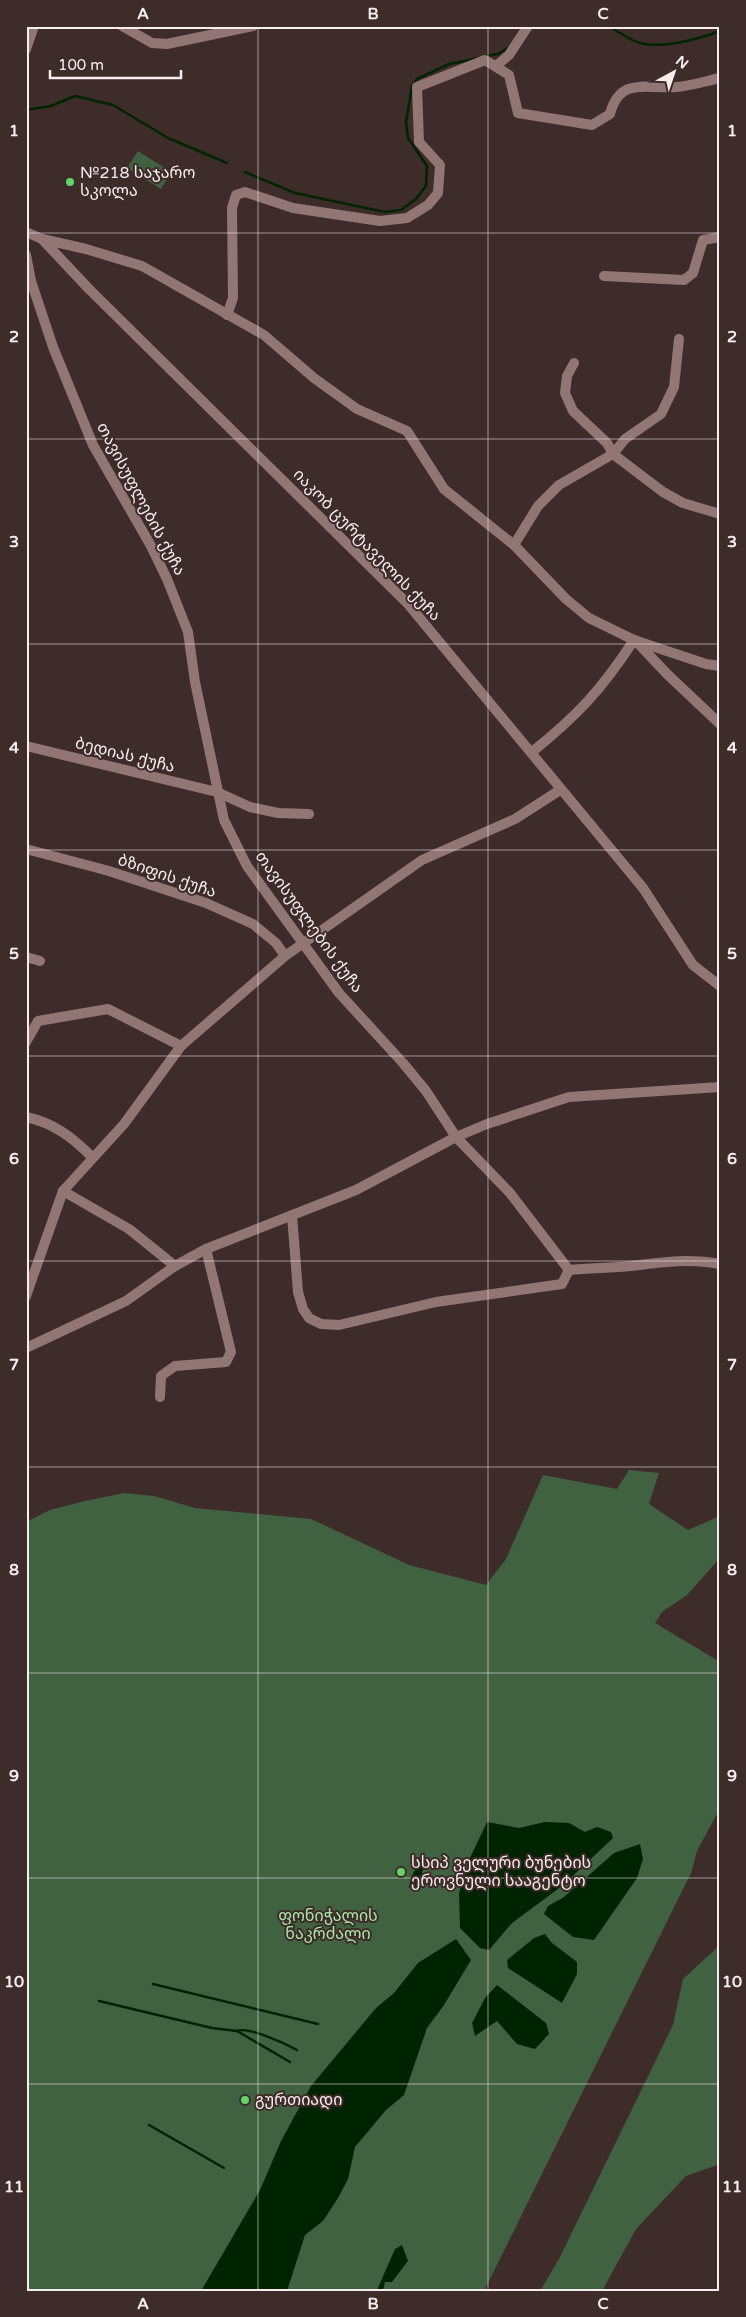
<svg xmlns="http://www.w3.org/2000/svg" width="746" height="2317" font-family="'Varela Round','Noto Sans Georgian',sans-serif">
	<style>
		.green { fill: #406240 }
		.water { fill: #002401 }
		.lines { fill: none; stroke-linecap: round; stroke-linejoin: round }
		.stream { stroke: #002401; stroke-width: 2.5 }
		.minor { stroke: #927675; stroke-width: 10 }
		.tertiary { stroke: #927675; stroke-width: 10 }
		.grid { fill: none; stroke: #f9ecec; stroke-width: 1; stroke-opacity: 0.55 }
		.poi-dot { fill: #64d468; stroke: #3e2c2b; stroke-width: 2 }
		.labels { text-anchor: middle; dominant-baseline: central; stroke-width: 4; stroke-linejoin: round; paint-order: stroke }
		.poi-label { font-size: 16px; fill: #f9ecec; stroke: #3e2c2b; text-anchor: start }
		.street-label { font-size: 16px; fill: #f9ecec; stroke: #3e2c2b }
		.park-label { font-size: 16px; fill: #a8e7a7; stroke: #3e2c2b }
		.neatline { fill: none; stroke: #f9ecec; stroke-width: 2 }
		.grid-label { font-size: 16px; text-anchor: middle; font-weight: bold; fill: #f9ecec }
	</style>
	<rect width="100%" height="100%" fill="#3e2c2b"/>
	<g class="green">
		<path d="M 138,151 L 171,172 L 161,189 L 127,168 Z"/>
		<path d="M 629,1470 L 659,1473 L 649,1504 L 688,1530 L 720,1516 L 720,1558 L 687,1595 L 662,1612 L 655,1623 L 720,1662 L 720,1808 L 697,1851 L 691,1873 L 484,2291 L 26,2291 L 26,1522 L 50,1510 L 85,1501 L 124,1493 L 154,1496 L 195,1508 L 311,1519 L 409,1565 L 486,1585 L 506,1559 L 543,1475 L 617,1489 Z"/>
		<path d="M 720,1945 L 720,2164 L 686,2176 L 636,2229 L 602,2291 L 540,2291 L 559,2259 L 673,2025 L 683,1979 Z"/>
	</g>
	<g class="water">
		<path d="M 487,1822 L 519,1828 L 545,1822 L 569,1823 L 585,1832 L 597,1827 L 611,1832 L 613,1838 L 562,1886 L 512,1923 L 489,1950 L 480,1948 L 460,1928 L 459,1893 L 469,1860 Z"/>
		<path d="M 640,1844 L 643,1859 L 637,1878 L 594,1940 L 573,1937 L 544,1914 L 548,1906 L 564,1897 L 614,1853 Z"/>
		<path d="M 418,1865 L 424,1866 L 426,1868 L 422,1871 L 422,1877 L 417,1880 L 418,1886 L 409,1888 L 411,1877 Z"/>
		<path d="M 545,1934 L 552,1943 L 577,1962 L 577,1974 L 562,2003 L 508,1968 L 507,1960 L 534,1938 Z"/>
		<path d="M 456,1939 L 471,1960 L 444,2005 L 427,2028 L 404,2095 L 386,2110 L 355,2147 L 348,2179 L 338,2198 L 323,2221 L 305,2235 L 287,2291 L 201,2291 L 260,2190 L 281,2141 L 311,2086 L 376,2008 L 394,1993 L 418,1963 Z"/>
		<path d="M 497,1985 L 546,2023 L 549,2034 L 535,2049 L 517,2044 L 497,2021 L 475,2036 L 472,2023 L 485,1998 Z"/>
		<path d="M 402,2245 L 408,2261 L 392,2282 L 385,2282 L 383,2291 L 357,2291 L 377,2290 L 395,2249 Z"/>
	</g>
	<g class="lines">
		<g class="stream">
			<path d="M 608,26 C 618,31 629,40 640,43 C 662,49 699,39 720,31"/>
			<path d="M 485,56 L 498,54 L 509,47"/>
			<path d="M 26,110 L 51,106 L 75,96 L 113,105 L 168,138 L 227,163"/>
			<path d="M 245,172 L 295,193 L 385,212 L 401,210 L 416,199 L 426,186 L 427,166 L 408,138 L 406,122 L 412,86 L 417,79 L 449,64 L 479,58"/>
			<path d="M 153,1984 L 318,2024"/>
			<path d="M 99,2001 L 212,2028 L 237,2031 L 290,2062"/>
			<path d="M 237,2031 C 248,2026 286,2044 297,2050"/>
			<path d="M 149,2125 L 224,2168"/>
		</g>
		<g class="minor">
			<path d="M 122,26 L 152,43 L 167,44 L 253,26"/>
			<path d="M 497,65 L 509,55 L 528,26"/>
			<path d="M 26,232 L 42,239 L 86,249 L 142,266 L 264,335 L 314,378 L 357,409 L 407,431 L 444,489 L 514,545 L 566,599 L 589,618 L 634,640 L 706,664 L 720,666"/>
			<path d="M 42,239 L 89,289 L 408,604 L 643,888 L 693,965 L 720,986"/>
			<path d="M 26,255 L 31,281 L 53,347 L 93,445 L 151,546 L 167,579 L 188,632 L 195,682 L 224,820 L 247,866 L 339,993 L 403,1063 L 426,1091 L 456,1137 L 510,1193 L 569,1270"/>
			<path d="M 604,276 L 684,280 L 693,273 L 703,240 L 720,237"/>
			<path d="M 227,315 L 233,298 L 232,208 L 236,195 L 245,192 L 293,208 L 380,221 L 407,218 L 428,205 L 438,193 L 440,165 L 419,142 L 417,87 L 485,60 L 509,75 L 518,113 L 592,125 L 610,114 C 620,75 649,90 677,87 C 691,86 706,81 720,78"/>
			<path d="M 574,363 L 567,376 L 565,393 L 573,411 L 607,443 L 613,454 L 663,492 L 683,503 L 720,514"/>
			<path d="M 514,545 L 538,506 L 559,485 L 613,454 L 625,439 L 661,414 L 674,387 L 679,339"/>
			<path d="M 635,640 L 667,674 L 720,724"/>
			<path d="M 26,746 L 217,792 L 250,807 L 278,813 L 309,814"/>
			<path d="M 532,752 C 578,715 602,689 634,640"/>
			<path d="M 26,849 L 109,871 L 206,903 L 253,924 L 276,943 L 285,956"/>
			<path d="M 26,957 L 40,961"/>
			<path d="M 26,1042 L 38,1021 L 108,1009 L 181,1046"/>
			<path d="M 26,1117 C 54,1123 72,1137 92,1157"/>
			<path d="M 63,1191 L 129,1229 L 175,1266"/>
			<path d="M 292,1215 L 298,1292 L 303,1309 L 309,1318 L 321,1324 L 339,1325 L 436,1302 L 562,1284 L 569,1270"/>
			<path d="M 569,1270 C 590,1268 611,1268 631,1266 C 662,1262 689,1258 720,1264"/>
			<path d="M 26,1296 L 63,1191 L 124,1124 L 181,1046 L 285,956 L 422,860 L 515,819 L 560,790"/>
			<path d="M 26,1348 L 126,1301 L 175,1266 L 206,1249 L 356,1190 L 456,1137 L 487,1124 L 569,1097 L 720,1087"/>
			<path d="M 160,1397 L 161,1376 L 175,1366 L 226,1362 L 231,1352 L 206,1249"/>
		</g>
		<path class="tertiary" d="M 26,49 L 34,26"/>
	</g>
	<path class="grid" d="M 258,26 L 258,2291M 488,26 L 488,2291M 26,233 L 720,233M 26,439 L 720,439M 26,644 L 720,644M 26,850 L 720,850M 26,1056 L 720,1056M 26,1261 L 720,1261M 26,1467 L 720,1467M 26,1673 L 720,1673M 26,1878 L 720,1878M 26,2084 L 720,2084"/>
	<g class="poi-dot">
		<circle cx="70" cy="182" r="5"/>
		<circle cx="401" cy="1872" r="5"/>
		<circle cx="245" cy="2100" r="5"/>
	</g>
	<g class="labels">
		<g class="poi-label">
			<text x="80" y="173">№218 საჯარო<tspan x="80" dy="18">სკოლა</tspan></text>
			<text x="411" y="1863">სსიპ ველური ბუნების<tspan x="411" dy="18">ეროვნული სააგენტო</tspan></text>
			<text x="255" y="2100">გურთიადი</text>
		</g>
		<g class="street-label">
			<text transform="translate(141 499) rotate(62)">თავისუფლების ქუჩა</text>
			<text transform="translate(367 545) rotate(46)">იაკობ ცურტაველის ქუჩა</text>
			<text transform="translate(125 755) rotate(14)">ბედიას ქუჩა</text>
			<text transform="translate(167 876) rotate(19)">ბზიფის ქუჩა</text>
			<text transform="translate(309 922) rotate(54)">თავისუფლების ქუჩა</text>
		</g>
		<g class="park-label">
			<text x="328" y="1916">ფონიჭალის<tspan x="328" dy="18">ნაკრძალი</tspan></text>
		</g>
	</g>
	<rect width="746" height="2317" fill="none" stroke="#3e2c2b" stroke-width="55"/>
	<g transform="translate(674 72) rotate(40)" stroke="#3e2c2b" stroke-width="4" paint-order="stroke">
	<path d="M0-4L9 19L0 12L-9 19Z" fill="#f9ecec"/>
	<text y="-8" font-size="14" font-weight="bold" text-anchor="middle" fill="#f9ecec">N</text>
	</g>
	<path d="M50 70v8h131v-8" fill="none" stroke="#f9ecec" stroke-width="2.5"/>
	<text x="58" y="70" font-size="15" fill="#f9ecec" stroke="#3e2c2b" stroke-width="4" paint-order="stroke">100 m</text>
	<rect x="28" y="28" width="690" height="2262" class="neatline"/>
	<g class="grid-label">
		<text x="143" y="19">A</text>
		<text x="373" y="19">B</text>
		<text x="603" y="19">C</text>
		<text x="14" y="136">1</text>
		<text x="732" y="136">1</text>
		<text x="14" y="342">2</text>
		<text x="732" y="342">2</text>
		<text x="14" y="547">3</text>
		<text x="732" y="547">3</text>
		<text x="14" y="753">4</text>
		<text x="732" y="753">4</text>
		<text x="14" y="959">5</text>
		<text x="732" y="959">5</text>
		<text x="14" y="1164">6</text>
		<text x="732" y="1164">6</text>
		<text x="14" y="1370">7</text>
		<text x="732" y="1370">7</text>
		<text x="14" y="1575">8</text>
		<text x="732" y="1575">8</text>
		<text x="14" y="1781">9</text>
		<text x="732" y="1781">9</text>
		<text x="14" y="1987">10</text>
		<text x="732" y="1987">10</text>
		<text x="14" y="2192">11</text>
		<text x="732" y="2192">11</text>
		<text x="143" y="2309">A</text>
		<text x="373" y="2309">B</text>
		<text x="603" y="2309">C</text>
	</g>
</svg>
